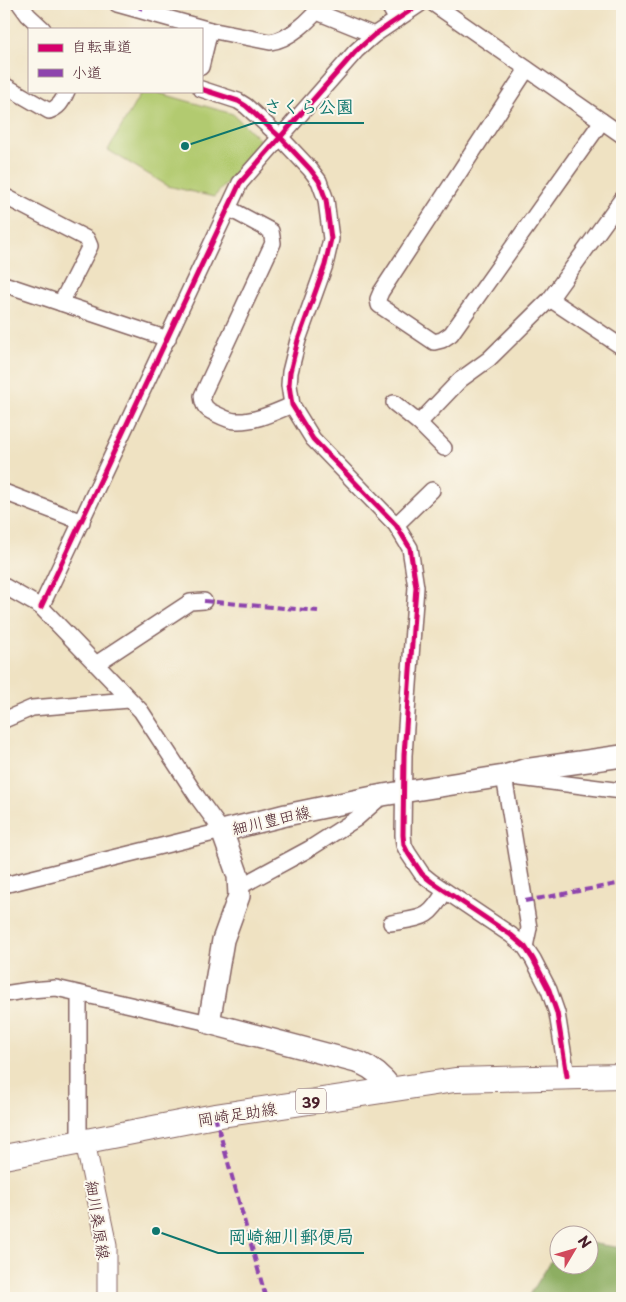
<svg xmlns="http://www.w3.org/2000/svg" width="626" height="1302" font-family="'Playpen Sans','Klee One',sans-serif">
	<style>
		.green { fill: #b2ca6f; stroke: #7e744d }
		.forest { fill: #8dae62; stroke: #6c6646 }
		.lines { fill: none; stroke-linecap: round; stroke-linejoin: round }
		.minor-casing { stroke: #846360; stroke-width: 18 }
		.tertiary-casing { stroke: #846360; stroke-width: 21 }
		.secondary-casing { stroke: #846360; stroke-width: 24 }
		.primary-casing { stroke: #846360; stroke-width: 26 }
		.minor { stroke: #fff; stroke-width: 15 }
		.tertiary { stroke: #fff; stroke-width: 19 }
		.secondary { stroke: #fff; stroke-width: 21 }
		.primary { stroke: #fff; stroke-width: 24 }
		.quiet { stroke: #8e44ad; stroke-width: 4; stroke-dasharray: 8 4; stroke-linecap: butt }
		.cycleway-casing { stroke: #fbf7ec; stroke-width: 8 }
		.cycleway { stroke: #d6006c; stroke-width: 5 }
		.labels { text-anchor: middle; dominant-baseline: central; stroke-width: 4; stroke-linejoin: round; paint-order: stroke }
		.shield { fill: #fbf7ec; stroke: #7f6065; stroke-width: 1 }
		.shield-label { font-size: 15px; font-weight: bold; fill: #4a1f2b }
		.street-label { font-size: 16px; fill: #4a1f2b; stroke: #fbf7ec }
		.leader { fill: none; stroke: #0f766e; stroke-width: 2 }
		.callout-dot { fill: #0f766e; stroke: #fbf7ec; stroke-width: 2 }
		.callout-label { font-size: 18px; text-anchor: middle; font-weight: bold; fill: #0f766e; stroke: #fbf7ec; stroke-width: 4; stroke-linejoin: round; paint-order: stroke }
	</style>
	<rect width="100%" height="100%" fill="#fbf7ec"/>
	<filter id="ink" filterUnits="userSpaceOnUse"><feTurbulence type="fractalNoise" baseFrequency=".02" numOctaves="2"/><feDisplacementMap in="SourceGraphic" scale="10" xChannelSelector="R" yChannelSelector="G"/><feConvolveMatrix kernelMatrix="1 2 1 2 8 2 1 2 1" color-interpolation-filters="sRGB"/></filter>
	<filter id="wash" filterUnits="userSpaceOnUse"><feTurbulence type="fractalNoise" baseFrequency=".0096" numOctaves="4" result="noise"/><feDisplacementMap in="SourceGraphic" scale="20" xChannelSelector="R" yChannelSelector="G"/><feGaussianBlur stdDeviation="1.12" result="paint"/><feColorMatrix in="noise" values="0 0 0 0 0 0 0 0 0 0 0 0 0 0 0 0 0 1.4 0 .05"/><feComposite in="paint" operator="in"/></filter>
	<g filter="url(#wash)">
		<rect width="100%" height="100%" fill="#efe2c2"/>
		<path class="green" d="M 142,91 L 152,91 L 233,114 L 262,142 L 214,197 L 168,186 L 108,150 Z"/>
		<path class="forest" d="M 589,1243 L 622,1248 L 622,1298 L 528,1298 L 558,1250 L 558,1264 L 588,1264 Z"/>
	</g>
	<g filter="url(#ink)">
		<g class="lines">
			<defs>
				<g id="minor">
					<path d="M 20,4 L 28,15 L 43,29"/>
					<path d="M 117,4 L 210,30 L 270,42 C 289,40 312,19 322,4"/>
					<path d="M 388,4 L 397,20"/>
					<path d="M 434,4 L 622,135"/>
					<path d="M 317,12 L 374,35"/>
					<path d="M 201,67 L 210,30"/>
					<path d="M 527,69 L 381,292 L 378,299 L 379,305 L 434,342 L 442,340 L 451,334 L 602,121"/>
					<path d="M 4,85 L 49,111 C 60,107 62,101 67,91"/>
					<path d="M 201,89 L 238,101 L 246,106 L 280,137 L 310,169 L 319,181 L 326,200 L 331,239 L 325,265 L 298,340 L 290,372 L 289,385 L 292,405 L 313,439 L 396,525 L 410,548 L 416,587 L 404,755 L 403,835 L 404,845 L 408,853 L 422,874 L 432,882 L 511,935 L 525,947 L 533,959 L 549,990 L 557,1013 L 567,1076"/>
					<path d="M 4,196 L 87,239 L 90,246 L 61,303"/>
					<path d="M 228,208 L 271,231 L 273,243 L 202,396 C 203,405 205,409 214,413 C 220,416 229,421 236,421 C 255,422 275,412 292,405"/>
					<path d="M 4,284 L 168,339"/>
					<path d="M 550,299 L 622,347"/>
					<path d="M 394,403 L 419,423 L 444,448"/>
					<path d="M 419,423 L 460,380 L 489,359 L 550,299 L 622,199"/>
					<path d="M 4,492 L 82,522"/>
					<path d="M 396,525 L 432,490"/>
					<path d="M 4,586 L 41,607 L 141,711 L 198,798 L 222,831 L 4,885"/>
					<path d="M 41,607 L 240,183 L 356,51 L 374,35 L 420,4"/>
					<path d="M 96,664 L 190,602 L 204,601"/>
					<path d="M 4,720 L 32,708 L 129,700"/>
					<path d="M 239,887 L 309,849 L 356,819 L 382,796"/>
					<path d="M 391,923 C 422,917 428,921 445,891"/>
					<path d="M 525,947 L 529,928 L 504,776 L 622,791"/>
					<path d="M 4,994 L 30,990 L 56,988 L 209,1023"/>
					<path d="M 79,994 L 79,1143"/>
				</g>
				<path id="tertiary" d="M 85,1142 L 107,1246 L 107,1298"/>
				<path id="secondary" d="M 392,1089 C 383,1077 374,1069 360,1063 L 209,1023 L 223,940 L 239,896 L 238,876 L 222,831 L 286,815 L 383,795 L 504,776 L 524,770 L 622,756"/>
				<path id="primary" d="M 4,1157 L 215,1116 L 455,1080 L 622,1076"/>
			</defs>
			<use href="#minor" class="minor-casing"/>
			<use href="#tertiary" class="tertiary-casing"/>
			<use href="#secondary" class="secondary-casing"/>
			<use href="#primary" class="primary-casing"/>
			<use href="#minor" class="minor"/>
			<use href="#tertiary" class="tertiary"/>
			<use href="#secondary" class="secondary"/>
			<use href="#primary" class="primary"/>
			<g class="quiet">
				<path d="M 140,10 L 142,4"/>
				<path d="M 204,601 L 318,611"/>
				<path d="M 525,901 L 622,883"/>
				<path d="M 215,1116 L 266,1298"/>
			</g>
			<defs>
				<g id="cycleway">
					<path d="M 201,89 L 238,101 L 246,106 L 280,137 L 310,169 L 319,181 L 326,200 L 331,239 L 325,265 L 298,340 L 290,372 L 289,385 L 292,405 L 313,439 L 396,525 L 410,548 L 416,587 L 404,755 L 403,835 L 404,845 L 408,853 L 422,874 L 432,882 L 511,935 L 525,947 L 533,959 L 549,990 L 557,1013 L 567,1076"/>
					<path d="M 41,607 L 240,183 L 356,51 L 374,35 L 420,4"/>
				</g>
			</defs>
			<use href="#cycleway" class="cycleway-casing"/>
			<use href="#cycleway" class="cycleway"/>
		</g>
	</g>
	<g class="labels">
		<rect class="shield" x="296" y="1088.5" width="30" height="25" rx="4"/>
		<g class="shield-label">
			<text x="311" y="1101">39</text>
		</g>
		<g class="street-label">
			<text transform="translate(271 819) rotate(-13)">細川豊田線</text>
			<text transform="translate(237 1113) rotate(-9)">岡崎足助線</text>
			<text transform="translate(99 1220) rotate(81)">細川桑原線</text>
		</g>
	</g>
	<path class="leader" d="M185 146L254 123H364M156 1231L218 1253H364"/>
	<g class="callout-dot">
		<circle cx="185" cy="146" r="5"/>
		<circle cx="156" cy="1231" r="5"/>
	</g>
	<g class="callout-label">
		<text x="309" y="113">さくら公園</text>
		<text x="291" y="1243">岡崎細川郵便局</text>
	</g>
	<rect width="626" height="1302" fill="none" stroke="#fbf7ec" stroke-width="20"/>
	<rect x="28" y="28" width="175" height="65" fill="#fbf7ec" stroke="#b4a19f"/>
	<rect x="38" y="44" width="25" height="8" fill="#d6006c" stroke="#b4a19f"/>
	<text x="72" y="52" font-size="15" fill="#4a1f2b">自転車道</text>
	<rect x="38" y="69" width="25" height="8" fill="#8e44ad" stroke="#b4a19f"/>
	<text x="72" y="78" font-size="15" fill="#4a1f2b">小道</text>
	<g transform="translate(574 1250) rotate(52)"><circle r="24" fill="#fbf7ec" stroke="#b4a19f"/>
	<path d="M0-4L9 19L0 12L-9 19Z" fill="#d1495b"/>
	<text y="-8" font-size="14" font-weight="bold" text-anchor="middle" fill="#4a1f2b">N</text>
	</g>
</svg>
